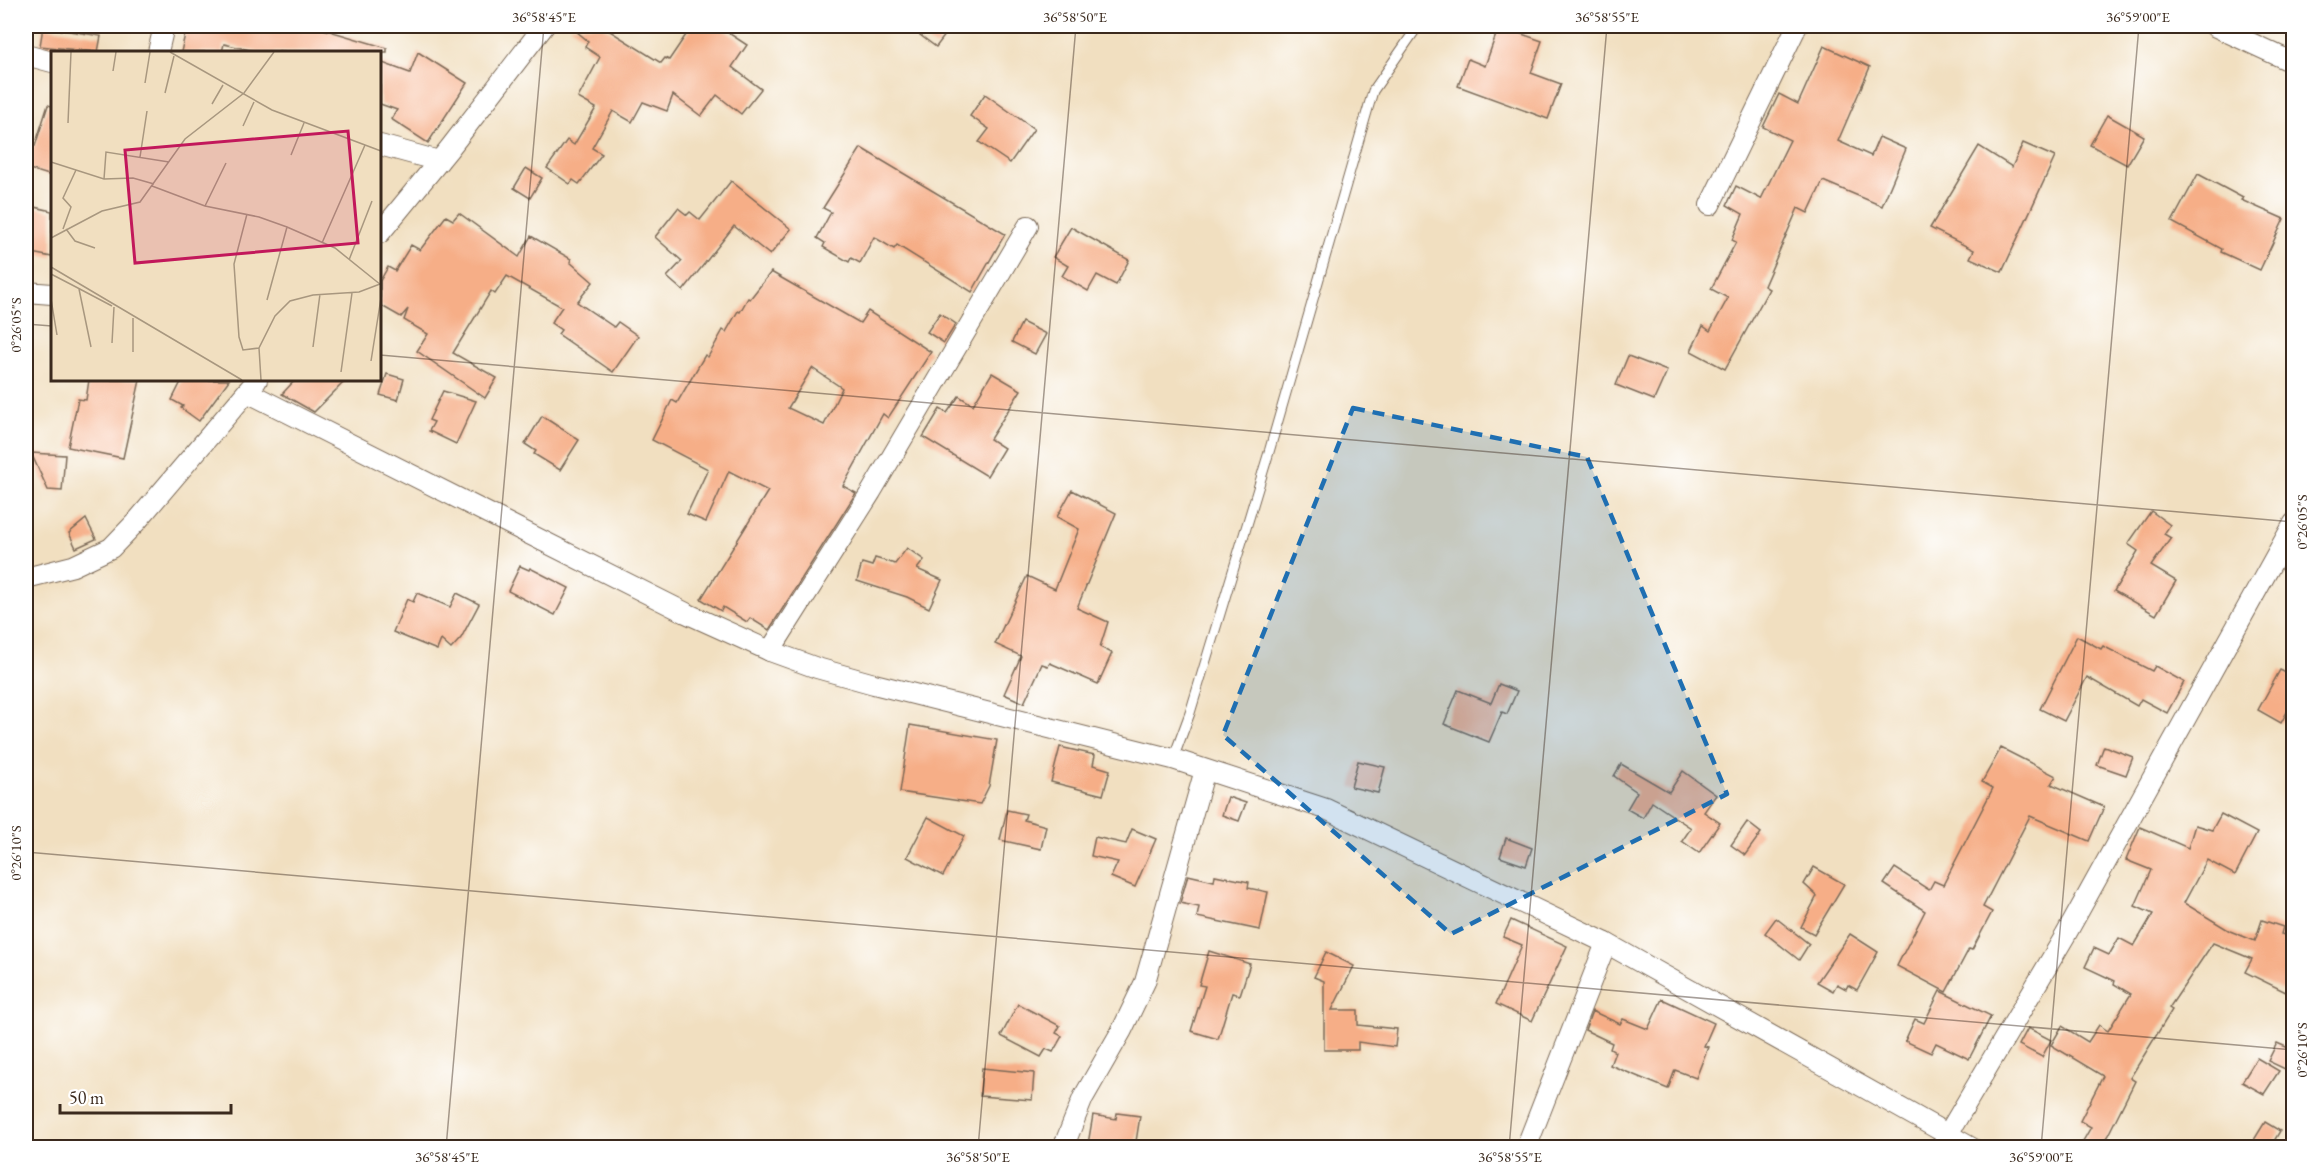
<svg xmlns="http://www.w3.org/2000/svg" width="2319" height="1173" font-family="'EB Garamond',serif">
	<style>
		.building { fill: #f6ae87; fill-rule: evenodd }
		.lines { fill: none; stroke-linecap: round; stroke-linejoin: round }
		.lane-casing { stroke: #7b6957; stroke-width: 11 }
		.street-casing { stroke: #7b6957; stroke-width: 22 }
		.lane { stroke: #fff; stroke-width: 9 }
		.street { stroke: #fff; stroke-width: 20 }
		.marked { fill: #1f6fb2; fill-opacity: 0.2; stroke: #1f6fb2; stroke-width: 4.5; stroke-dasharray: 12 8; stroke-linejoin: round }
		.ticks { fill: none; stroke: #3b2a1e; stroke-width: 1.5; stroke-opacity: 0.45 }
		.inset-road { fill: none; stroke: #a8977f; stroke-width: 1.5 }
		.view { fill: #c2185b; fill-opacity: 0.15; stroke: #c2185b; stroke-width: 3 }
		.inset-edge { fill: none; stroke: #3b2a1e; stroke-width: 3 }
		.neatline { fill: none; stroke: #3b2a1e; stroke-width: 2 }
		.ticks-label { font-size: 15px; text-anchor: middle; fill: #3b2a1e }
	</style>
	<rect width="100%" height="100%" fill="#fff"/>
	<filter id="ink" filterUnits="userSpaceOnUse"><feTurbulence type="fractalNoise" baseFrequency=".0167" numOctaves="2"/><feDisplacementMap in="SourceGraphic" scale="12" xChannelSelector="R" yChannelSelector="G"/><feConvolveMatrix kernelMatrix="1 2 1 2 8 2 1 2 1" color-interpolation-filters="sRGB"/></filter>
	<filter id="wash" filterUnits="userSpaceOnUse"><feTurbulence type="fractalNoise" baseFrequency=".008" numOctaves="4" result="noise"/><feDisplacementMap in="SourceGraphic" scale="24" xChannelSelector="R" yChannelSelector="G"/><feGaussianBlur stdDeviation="1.35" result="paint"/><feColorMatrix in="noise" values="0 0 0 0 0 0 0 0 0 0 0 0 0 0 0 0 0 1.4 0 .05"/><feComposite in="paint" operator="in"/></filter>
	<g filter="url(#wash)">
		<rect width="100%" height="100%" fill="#f1dfc0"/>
		<g id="blocks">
			<g class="building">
				<path d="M 179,26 L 313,26 L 387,48 L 387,52 L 258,52 L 224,44 L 222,52 L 181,52 L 185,34 L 178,32 Z"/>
				<path d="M 570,26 L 602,26 L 661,63 L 665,58 L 669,60 L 692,26 L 718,26 L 747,45 L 732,67 L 761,89 L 741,114 L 717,95 L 701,116 L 673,95 L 667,111 L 643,102 L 632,122 L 613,111 L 592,148 L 602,154 L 579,184 L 573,180 L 570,184 L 547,168 L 567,140 L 574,145 L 596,108 L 578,98 L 600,57 L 585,47 L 588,41 Z"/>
				<path d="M 908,26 L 952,26 L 936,47 Z"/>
				<path d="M 1499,26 L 1542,41 L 1531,73 L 1561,84 L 1548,119 L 1458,86 L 1468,59 L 1485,66 Z"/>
				<path d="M 43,27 L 101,36 L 98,52 L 40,46 Z"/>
				<path d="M 1824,46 L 1870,67 L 1838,141 L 1871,156 L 1879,137 L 1906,149 L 1882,206 L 1823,181 L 1808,213 L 1798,208 L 1764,286 L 1769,289 L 1725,369 L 1691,351 L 1703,326 L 1710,331 L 1728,298 L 1711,289 L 1736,242 L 1732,240 L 1743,214 L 1727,205 L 1736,186 L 1761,199 L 1790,140 L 1763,127 L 1779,94 L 1798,104 Z"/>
				<path d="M 418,52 L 467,83 L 428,143 L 391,119 L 397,110 L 380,104 L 380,62 L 410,73 Z"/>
				<path d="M 985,94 L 1034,129 L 1010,163 L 979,142 L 989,129 L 970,116 Z"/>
				<path d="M 48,105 L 52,106 L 52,176 L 26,168 L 26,143 L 35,146 Z"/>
				<path d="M 2107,115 L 2144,136 L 2127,165 L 2090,145 Z"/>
				<path d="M 2023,143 L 2055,157 L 2002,272 L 1970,258 L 1974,250 L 1930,228 L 1979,146 L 2012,167 Z"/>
				<path d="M 861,148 L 1005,234 L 972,292 L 897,245 L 894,249 L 874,237 L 860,263 L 851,258 L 849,262 L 823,247 L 825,243 L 817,238 L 831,212 L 823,208 Z"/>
				<path d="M 526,168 L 542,178 L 530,198 L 514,188 Z"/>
				<path d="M 2198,174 L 2243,198 L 2241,200 L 2284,219 L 2260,270 L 2221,252 L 2222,249 L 2172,222 Z"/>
				<path d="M 731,181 L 791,229 L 770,255 L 734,226 L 683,291 L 667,277 L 682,261 L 655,237 L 678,208 L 687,215 L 690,212 L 700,220 Z"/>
				<path d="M 26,205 L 52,211 L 52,257 L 26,252 Z"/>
				<path d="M 459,213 L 519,257 L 531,236 L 571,259 L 570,262 L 593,282 L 577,302 L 614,327 L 618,322 L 638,336 L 613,372 L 558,334 L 561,330 L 551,323 L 562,307 L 507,276 L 495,294 L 491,291 L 453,353 L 497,378 L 485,398 L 417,351 L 428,334 L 404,320 L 408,309 L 401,317 L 380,305 L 380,281 L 388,267 L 395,271 L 411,245 L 420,250 L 446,216 L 453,220 Z"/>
				<path d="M 1071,227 L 1129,260 L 1116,285 L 1097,275 L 1088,291 L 1062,276 L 1068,266 L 1053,257 Z"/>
				<path d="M 771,272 L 860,323 L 868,311 L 931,352 L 888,418 L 883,414 L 843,486 L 856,493 L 769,630 L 750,618 L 747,622 L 723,607 L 721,611 L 701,599 L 768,491 L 729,471 L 706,522 L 687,514 L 708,469 L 652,440 L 672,400 L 677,403 L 705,355 L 708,357 L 723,330 L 726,332 L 738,311 L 740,312 L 748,298 L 750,299 ZM 812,368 L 842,388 L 824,425 L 788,408 Z"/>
				<path d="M 940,313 L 956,324 L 944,343 L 927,332 Z"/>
				<path d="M 1022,322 L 1046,334 L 1035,354 L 1012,342 Z"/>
				<path d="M 1628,356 L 1667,371 L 1654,400 L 1616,385 Z"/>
				<path d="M 992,373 L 1021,390 L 990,439 L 1004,448 L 987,476 L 923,437 L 940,409 L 947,413 L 959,396 L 973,405 Z"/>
				<path d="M 387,374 L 404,379 L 398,400 L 380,395 Z"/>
				<path d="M 89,380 L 140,380 L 123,458 L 68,447 L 78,399 L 86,400 Z"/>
				<path d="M 182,380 L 229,380 L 199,421 L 181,408 L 183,406 L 172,400 Z"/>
				<path d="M 295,380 L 346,380 L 314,412 L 282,394 Z"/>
				<path d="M 443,391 L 476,401 L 456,444 L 429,431 L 434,422 L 429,420 Z"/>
				<path d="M 542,416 L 579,440 L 560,470 L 534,454 L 536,451 L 525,444 Z"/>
				<path d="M 31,453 L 65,455 L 62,491 L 48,490 Z"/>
				<path d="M 1072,490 L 1116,513 L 1077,608 L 1108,622 L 1100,647 L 1112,653 L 1098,684 L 1050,663 L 1048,666 L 1042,664 L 1024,703 L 1004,694 L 1021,656 L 995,644 L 1027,576 L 1055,589 L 1079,529 L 1057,517 Z"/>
				<path d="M 2151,511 L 2170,525 L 2164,534 L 2171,538 L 2151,566 L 2176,581 L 2156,615 L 2114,591 L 2138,551 L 2128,544 Z"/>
				<path d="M 86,519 L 96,539 L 76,548 L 69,533 Z"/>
				<path d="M 907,548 L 924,560 L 917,569 L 942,580 L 929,608 L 907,597 L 857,581 L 862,563 L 872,566 L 875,558 L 895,564 Z"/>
				<path d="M 520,566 L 529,570 L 530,568 L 569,588 L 555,615 L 508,591 Z"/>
				<path d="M 417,593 L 450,607 L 457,593 L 479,604 L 461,638 L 451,649 L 441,640 L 437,650 L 393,632 L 407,599 L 413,602 Z"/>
				<path d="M 2077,636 L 2101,649 L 2103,646 L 2152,671 L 2155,666 L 2184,682 L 2167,713 L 2141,699 L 2137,706 L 2087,677 L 2064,721 L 2040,709 Z"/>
				<path d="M 2280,670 L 2294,677 L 2294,716 L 2287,712 L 2281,723 L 2258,710 Z"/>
				<path d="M 1499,684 L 1517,691 L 1507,714 L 1502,712 L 1489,742 L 1444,724 L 1458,690 L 1491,703 Z"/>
				<path d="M 910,725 L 997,740 L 989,786 L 980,804 L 900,792 Z"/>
				<path d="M 2104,746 L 2133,757 L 2126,775 L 2097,765 Z"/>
				<path d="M 1060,747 L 1095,755 L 1093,765 L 1110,770 L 1103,795 L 1051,782 Z"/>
				<path d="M 2001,748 L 2056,776 L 2051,784 L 2104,807 L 2089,841 L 2030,816 L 1983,907 L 1992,912 L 1972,950 L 1969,949 L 1946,992 L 1897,966 L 1925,911 L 1884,884 L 1895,868 L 1929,890 L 1934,881 L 1943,885 L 1993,788 L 1982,782 Z"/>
				<path d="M 1358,761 L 1385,767 L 1378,793 L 1351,787 Z"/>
				<path d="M 1621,764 L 1669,792 L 1683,771 L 1716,795 L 1704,812 L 1720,823 L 1699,853 L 1682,841 L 1691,828 L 1652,802 L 1643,818 L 1627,809 L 1637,792 L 1614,776 Z"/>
				<path d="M 1228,797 L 1246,803 L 1239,821 L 1222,815 Z"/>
				<path d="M 1007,810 L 1026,814 L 1024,820 L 1046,826 L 1041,849 L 1000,840 Z"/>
				<path d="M 2221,814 L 2257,833 L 2235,875 L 2207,860 L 2184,903 L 2230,931 L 2255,941 L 2262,920 L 2283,927 L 2281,934 L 2294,938 L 2294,996 L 2245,972 L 2252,959 L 2213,943 L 2169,1008 L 2172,1010 L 2130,1078 L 2135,1081 L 2108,1135 L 2100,1148 L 2079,1148 L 2091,1127 L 2080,1121 L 2103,1076 L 2051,1045 L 2062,1026 L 2088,1042 L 2099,1025 L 2108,1031 L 2131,994 L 2114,984 L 2115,981 L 2085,967 L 2094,948 L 2109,955 L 2119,938 L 2134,946 L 2153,914 L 2135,906 L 2151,870 L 2126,860 L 2140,827 L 2188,848 L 2195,825 L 2212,830 Z"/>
				<path d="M 928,817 L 964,836 L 943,876 L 907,857 Z"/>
				<path d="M 1747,822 L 1761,833 L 1745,855 L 1731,845 Z"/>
				<path d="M 1132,829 L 1156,839 L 1135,887 L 1111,877 L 1118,862 L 1091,856 L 1095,837 L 1126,844 Z"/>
				<path d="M 1506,838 L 1532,848 L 1526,866 L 1500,857 Z"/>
				<path d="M 1814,867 L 1844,884 L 1814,934 L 1801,927 L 1817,896 L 1804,884 Z"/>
				<path d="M 1188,875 L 1214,881 L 1215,875 L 1249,882 L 1248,888 L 1268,892 L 1260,930 L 1197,917 L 1199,907 L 1180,903 Z"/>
				<path d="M 1776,918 L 1809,944 L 1799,960 L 1765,933 Z"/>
				<path d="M 1511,920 L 1567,946 L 1532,1021 L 1496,1004 L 1522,945 L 1503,937 Z"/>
				<path d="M 1850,934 L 1878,952 L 1857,990 L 1848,985 L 1846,989 L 1837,984 L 1833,991 L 1817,982 Z"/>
				<path d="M 1209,951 L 1250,964 L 1240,995 L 1232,993 L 1218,1039 L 1191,1031 L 1205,986 L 1199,985 Z"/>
				<path d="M 1326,952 L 1354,966 L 1332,1010 L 1358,1010 L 1358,1025 L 1397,1029 L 1395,1047 L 1358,1042 L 1358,1050 L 1324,1050 L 1324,981 L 1314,977 Z"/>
				<path d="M 1940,991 L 1991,1016 L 1969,1059 L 1936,1043 L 1931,1053 L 1905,1041 L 1915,1019 L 1924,1023 Z"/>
				<path d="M 1662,999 L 1714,1023 L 1704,1046 L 1708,1047 L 1696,1078 L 1675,1070 L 1668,1089 L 1610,1065 L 1615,1052 L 1610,1049 L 1612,1043 L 1585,1030 L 1592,1011 L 1620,1024 L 1623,1019 L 1648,1029 Z"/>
				<path d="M 1018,1004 L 1060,1026 L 1056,1033 L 1062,1036 L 1053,1052 L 1046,1049 L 1041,1057 L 1001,1036 Z"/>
				<path d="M 2028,1028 L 2051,1040 L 2042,1057 L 2019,1045 Z"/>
				<path d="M 2277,1043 L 2293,1050 L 2285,1069 L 2268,1061 Z"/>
				<path d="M 2257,1058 L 2279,1071 L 2264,1094 L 2242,1082 Z"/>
				<path d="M 982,1068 L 1034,1073 L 1032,1100 L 980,1096 Z"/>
				<path d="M 1117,1113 L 1140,1116 L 1135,1148 L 1088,1144 L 1093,1115 L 1116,1119 Z"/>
				<path d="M 2265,1122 L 2280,1131 L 2270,1148 L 2249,1148 Z"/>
			</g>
		</g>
	</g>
	<g filter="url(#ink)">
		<use href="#blocks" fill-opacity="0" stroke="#7b6957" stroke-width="1.5"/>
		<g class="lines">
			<defs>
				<path id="lane" d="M 1173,759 L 1190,713 L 1269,452 L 1373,91 L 1418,26"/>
				<g id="street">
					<path d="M 2214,26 L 2294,63"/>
					<path d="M 158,52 L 164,26"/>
					<path d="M 26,55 L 52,62"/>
					<path d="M 380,145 L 439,161"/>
					<path d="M 1710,205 L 1797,26"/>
					<path d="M 380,233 L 449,149 L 544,26"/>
					<path d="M 26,292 L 52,294"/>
					<path d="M 247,392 L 686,613 L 770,651 L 817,668 L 874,684 L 1173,759 L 1326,809 L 1606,943 L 1972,1148"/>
					<path d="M 26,578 L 73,566 L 111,548 L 137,521 L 257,380"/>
					<path d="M 770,651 L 871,492 L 1028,226"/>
					<path d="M 1948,1134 L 2065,936 L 2294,523"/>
					<path d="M 1063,1148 L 1083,1098 L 1122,1030 L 1145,982 L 1205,770"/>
					<path d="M 1526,1148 L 1606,943"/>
				</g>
			</defs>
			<use href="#lane" class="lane-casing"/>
			<use href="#street" class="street-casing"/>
			<use href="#lane" class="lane"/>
			<use href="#street" class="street"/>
		</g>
	</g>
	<path class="marked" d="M 1353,408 L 1587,457 L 1727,794 L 1451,934 L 1223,735 Z"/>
	<path class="ticks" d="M 26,324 L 52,326M 380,355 L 2294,522M 26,852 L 2294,1050M 446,1148 L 544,26M 978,1148 L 1076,26M 1509,1148 L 1607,26M 2041,1148 L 2139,26"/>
	<g transform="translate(51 51)">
		<rect width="330" height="330" fill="#f1dfc0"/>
		<path class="inset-road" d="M 119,1 L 221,59 L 330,100M 62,20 L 65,1M 94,32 L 99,1M 114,42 L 123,5M 161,53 L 172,34M 17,72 L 20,1M 192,75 L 203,51M 240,104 L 253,72M 89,106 L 96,60M 0,111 L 53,128 L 82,127 L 103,133M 53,128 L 55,101 L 118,111M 101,135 L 154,155 L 208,166 L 236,176 L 284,197 L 330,234M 154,155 L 175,112M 196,163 L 183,213 L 188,286 L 192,299 L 208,297M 12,178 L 20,156 L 12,147 L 25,119M 15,178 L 24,190 L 44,197M 0,187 L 51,160 L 89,151 L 134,88 L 193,42 L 223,1M 271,192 L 314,94M 298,209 L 321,150M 0,216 L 191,329M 0,223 L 25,236M 25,236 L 61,255M 28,238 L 40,296M 0,248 L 6,284M 216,249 L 236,176M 61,292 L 63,256M 262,296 L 269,243M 82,301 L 82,267M 320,310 L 330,247M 290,321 L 301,242M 210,329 L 208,297 L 224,265 L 239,250 L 262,244 L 308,241 L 329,233"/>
		<path class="view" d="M 297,80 L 307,192 L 84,212 L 74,99 Z"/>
		<rect width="330" height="330" class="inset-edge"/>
	</g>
	<rect width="2319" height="1173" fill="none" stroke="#fff" stroke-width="66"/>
	<path d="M60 1104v9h171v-9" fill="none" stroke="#3b2a1e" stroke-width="3"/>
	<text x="69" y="1104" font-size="18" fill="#3b2a1e" stroke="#ffffff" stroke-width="4.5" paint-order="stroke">50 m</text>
	<rect x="33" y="33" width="2253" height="1107" class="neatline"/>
	<g class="ticks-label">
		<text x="544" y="22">36°58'45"E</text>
		<text x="1075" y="22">36°58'50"E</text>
		<text x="1607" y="22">36°58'55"E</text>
		<text x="2138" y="22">36°59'00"E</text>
		<text transform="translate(16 325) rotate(-90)" y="5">0°26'05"S</text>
		<text transform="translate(2302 522) rotate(-90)" y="5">0°26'05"S</text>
		<text transform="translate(16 853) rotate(-90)" y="5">0°26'10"S</text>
		<text transform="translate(2302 1050) rotate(-90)" y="5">0°26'10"S</text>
		<text x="447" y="1162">36°58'45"E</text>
		<text x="978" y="1162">36°58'50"E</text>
		<text x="1510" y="1162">36°58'55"E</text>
		<text x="2041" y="1162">36°59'00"E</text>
	</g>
</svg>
